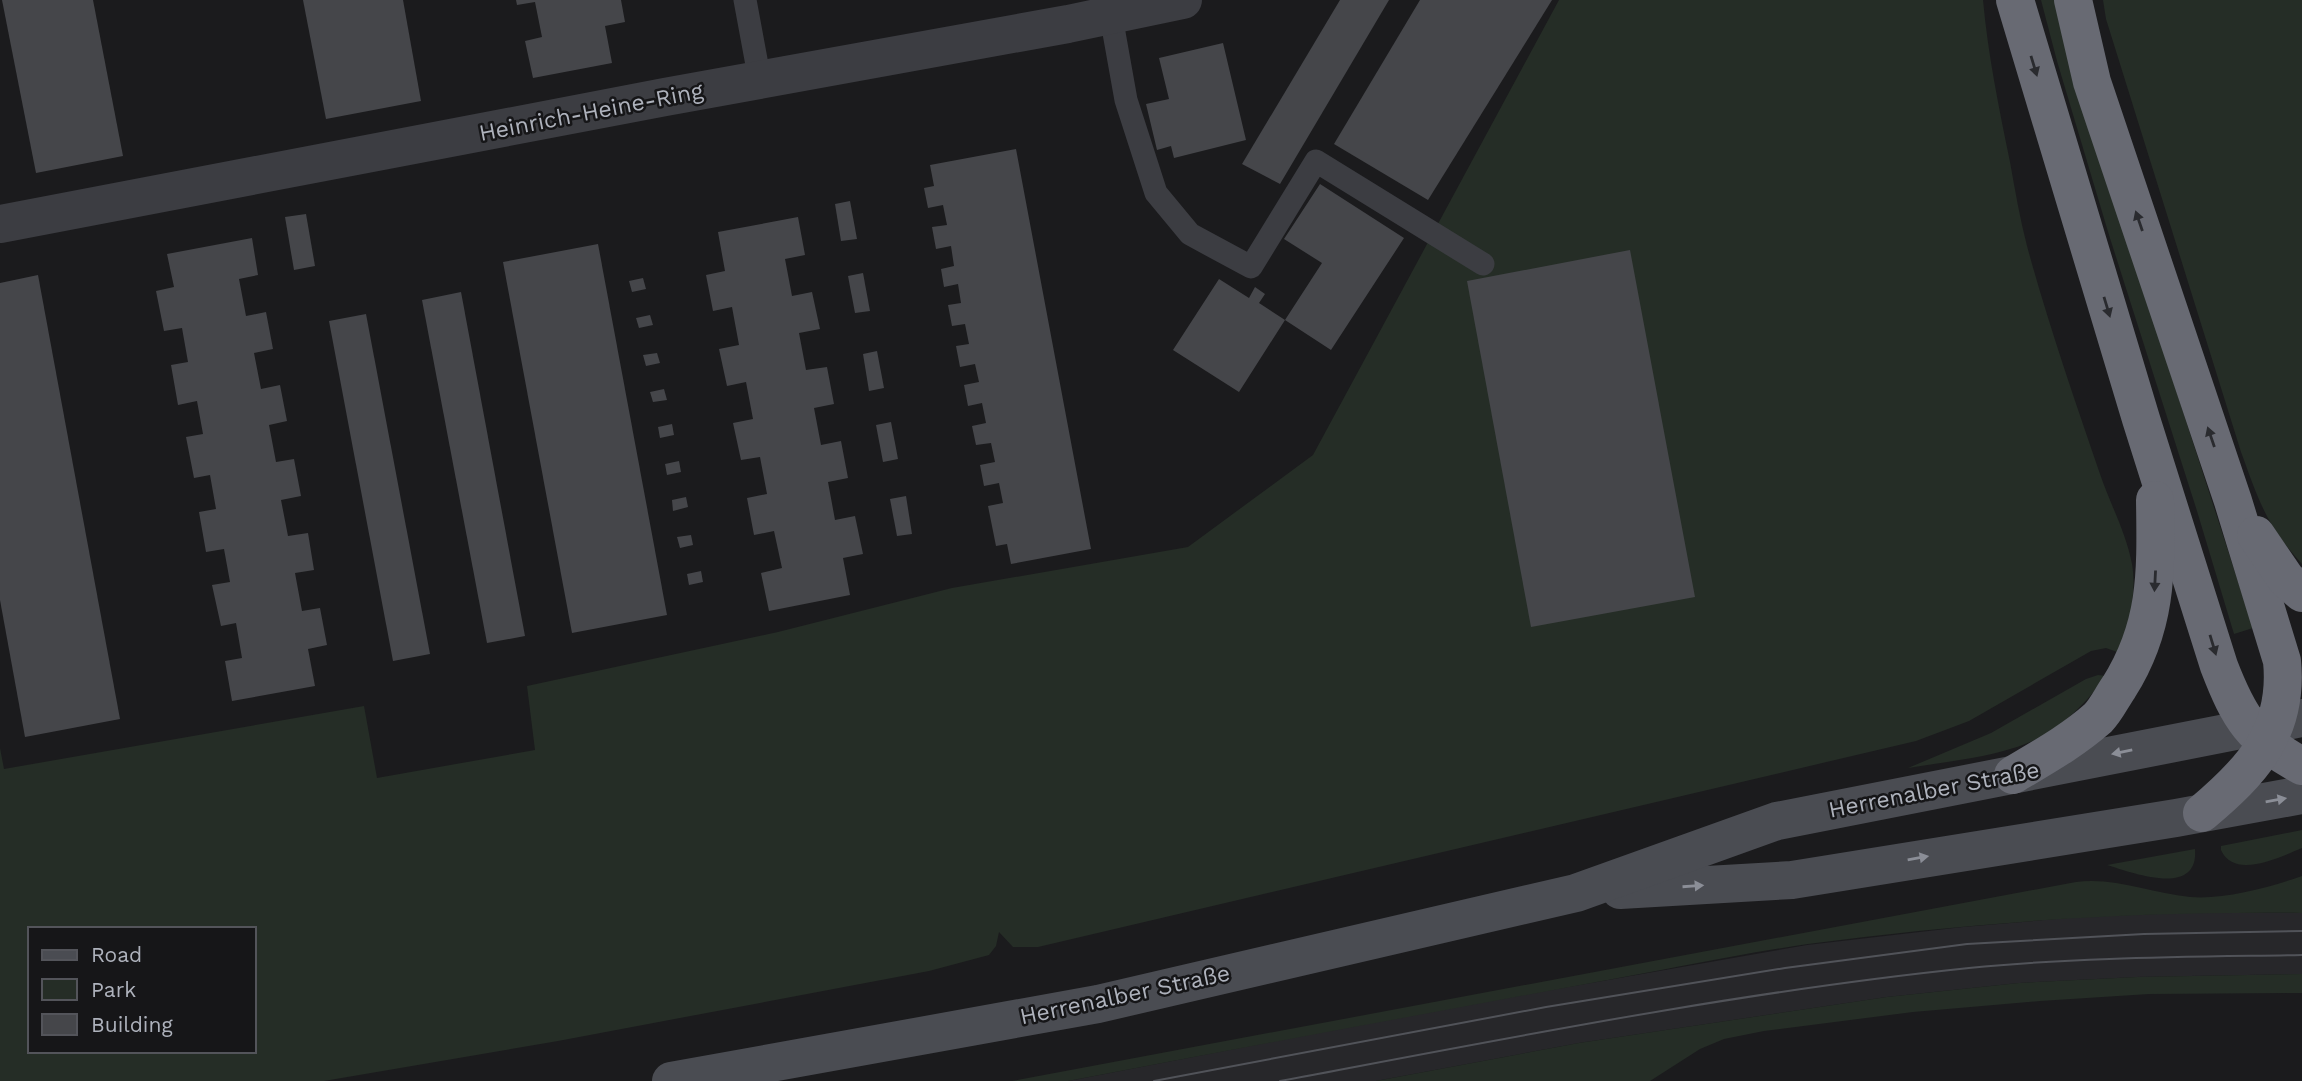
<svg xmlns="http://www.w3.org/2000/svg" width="2302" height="1081" font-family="'Work Sans',sans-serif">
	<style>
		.built { fill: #27272a }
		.green { fill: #252d26; fill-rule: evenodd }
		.building { fill: #45464a }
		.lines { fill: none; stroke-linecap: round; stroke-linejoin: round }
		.lane { stroke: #3c3d42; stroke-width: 23 }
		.street { stroke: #3c3d42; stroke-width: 38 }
		.secondary { stroke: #4a4c52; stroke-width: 38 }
		.highway { stroke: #686a73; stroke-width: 38 }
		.tram { stroke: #515359; stroke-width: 2 }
		.oneway { fill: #2a2b2f }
		.oneway2 { fill: #8b8e97 }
		.labels { text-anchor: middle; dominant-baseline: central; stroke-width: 5; stroke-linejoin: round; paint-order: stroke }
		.street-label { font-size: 23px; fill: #aeb2bc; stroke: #161618 }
	</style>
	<rect width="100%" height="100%" fill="#1b1b1d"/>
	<path class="built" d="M 2182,913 L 2302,913 L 2302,974 L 2137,977 L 2019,983 L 1887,997 L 1579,1043 L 1376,1081 L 1068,1081 L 1426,1012 L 1807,945 L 1963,927 L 2080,917 Z"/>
	<g class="green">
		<path d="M 1559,0 L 1983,0 C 1988,55 1999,108 2010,162 C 2015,190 2020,219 2027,246 C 2048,323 2074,398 2100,474 C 2110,504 2126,532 2132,564 C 2137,594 2129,624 2120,653 L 2106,648 L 2091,651 L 1969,721 L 1916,741 L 1038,947 L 1013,947 L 999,932 L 996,946 L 989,955 L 929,971 L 558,1041 L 324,1081 L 0,1081 L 0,748 L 4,769 L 364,706 L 377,778 L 535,750 L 527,686 L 778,632 L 952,588 L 1188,547 L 1313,455 ZM 30,929 L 254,929 L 254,1051 L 30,1051 Z"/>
		<path d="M 2041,0 L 2056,0 L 2100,155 L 2253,628 L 2234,634 L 2197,511 L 2109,235 L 2057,61 Z"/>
		<path d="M 2103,0 L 2302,0 L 2302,564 C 2266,525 2259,501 2241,452 L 2106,19 Z"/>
		<path d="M 2098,675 L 2107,676 C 2086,702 2062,729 2030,742 C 1992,758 1948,761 1908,768 L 1991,733 L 2086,679 Z"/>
		<path d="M 2302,830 L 2302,848 C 2280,857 2234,880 2221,850 L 2221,846 Z"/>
		<path d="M 2195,849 C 2199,898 2133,873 2107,865 Z"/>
		<path d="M 2302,876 L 2302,913 C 2137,911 1972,922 1808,944 C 1733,955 1660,971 1586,984 C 1413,1016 1240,1048 1068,1081 L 1012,1081 L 2076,882 C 2115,877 2151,893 2190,897 C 2223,900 2271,887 2302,876 Z"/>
		<path d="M 2302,974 L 2302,993 L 2149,994 L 2040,1001 L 1913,1012 L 1764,1031 L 1724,1039 L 1700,1049 L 1650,1081 L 1376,1081 L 1579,1043 L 1887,997 L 2019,983 L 2137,977 Z"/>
	</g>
	<g class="building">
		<path d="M 2,0 L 93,0 L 123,156 L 36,173 Z"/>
		<path d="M 303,0 L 403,0 L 421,101 L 326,119 Z"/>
		<path d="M 516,0 L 621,0 L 625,22 L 605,26 L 612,63 L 533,78 L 525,41 L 542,37 L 535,2 L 517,5 Z"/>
		<path d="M 1340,0 L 1389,0 L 1280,184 L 1242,164 Z"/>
		<path d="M 1420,0 L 1552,0 L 1428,200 L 1334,144 Z"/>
		<path d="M 1223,43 L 1246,140 L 1174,158 L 1171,146 L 1157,150 L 1146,104 L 1169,99 L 1159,58 Z"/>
		<path d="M 1016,149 L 1091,549 L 1011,564 L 1007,544 L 996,546 L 988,506 L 1003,503 L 999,483 L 984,486 L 980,465 L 995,462 L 991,443 L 976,445 L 972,426 L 986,423 L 982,403 L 968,406 L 964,385 L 979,382 L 975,364 L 960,367 L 956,346 L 969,344 L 965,324 L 952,326 L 948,305 L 961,303 L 958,284 L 944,287 L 941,269 L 954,266 L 951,246 L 936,249 L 932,227 L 947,225 L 943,205 L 928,208 L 924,188 L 934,186 L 930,165 Z"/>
		<path d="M 1320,184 L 1404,238 L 1331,350 L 1285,320 L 1239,392 L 1173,350 L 1219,279 L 1249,298 L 1255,287 L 1265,294 L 1259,303 L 1285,320 L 1322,263 L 1284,239 Z"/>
		<path d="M 850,201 L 857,239 L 841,241 L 835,204 Z"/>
		<path d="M 306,214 L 315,266 L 294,270 L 285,217 Z"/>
		<path d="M 798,217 L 805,255 L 785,259 L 792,296 L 812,292 L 820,329 L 799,333 L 806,370 L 827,367 L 834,404 L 814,408 L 821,445 L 841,441 L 848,478 L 828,482 L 835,520 L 855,516 L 863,554 L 843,558 L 850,595 L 769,611 L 761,573 L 782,568 L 774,531 L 754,535 L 747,498 L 767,494 L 760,457 L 741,460 L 733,423 L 753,419 L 746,382 L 727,386 L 719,349 L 739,345 L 732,307 L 713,311 L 706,275 L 725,271 L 718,232 Z"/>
		<path d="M 252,238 L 258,275 L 239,279 L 246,316 L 266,312 L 273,349 L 254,353 L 261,389 L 280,385 L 287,421 L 269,425 L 276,462 L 294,459 L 301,496 L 281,500 L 288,536 L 308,533 L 314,570 L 295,573 L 302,611 L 320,608 L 327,645 L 308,649 L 315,686 L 232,701 L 225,661 L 242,658 L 236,623 L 221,626 L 212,585 L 230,582 L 224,549 L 206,552 L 199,512 L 216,509 L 210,475 L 194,478 L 186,437 L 203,434 L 197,401 L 178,405 L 171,365 L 188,362 L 182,328 L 164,331 L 156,291 L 174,287 L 167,254 Z"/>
		<path d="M 598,244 L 667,615 L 572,633 L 503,262 Z"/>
		<path d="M 1630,250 L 1695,597 L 1531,627 L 1467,281 Z"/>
		<path d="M 863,273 L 870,311 L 855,313 L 848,276 Z"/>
		<path d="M 38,275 L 120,719 L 25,737 L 0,600 L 0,283 Z"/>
		<path d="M 643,278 L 646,289 L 632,292 L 629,281 Z"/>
		<path d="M 461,292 L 525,636 L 487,643 L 422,300 Z"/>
		<path d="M 366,314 L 430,654 L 393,661 L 329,321 Z"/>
		<path d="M 650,315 L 653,325 L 639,328 L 636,318 Z"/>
		<path d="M 877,351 L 884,388 L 869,391 L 863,354 Z"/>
		<path d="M 657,353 L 660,363 L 646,366 L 643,355 Z"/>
		<path d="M 664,389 L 667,400 L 653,402 L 650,392 Z"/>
		<path d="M 891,422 L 898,459 L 883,462 L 876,425 Z"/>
		<path d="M 672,424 L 674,435 L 660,438 L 658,427 Z"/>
		<path d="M 679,461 L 681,472 L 667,475 L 665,464 Z"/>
		<path d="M 906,496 L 912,534 L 897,536 L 890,499 Z"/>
		<path d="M 686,497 L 688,507 L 673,511 L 672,500 Z"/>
		<path d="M 691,535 L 693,545 L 680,548 L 677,537 Z"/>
		<path d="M 701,571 L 703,582 L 689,585 L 687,574 Z"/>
	</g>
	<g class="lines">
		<g class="lane">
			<path d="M 745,0 L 760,81"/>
			<path d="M 1111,16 L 1126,100 L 1156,193 L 1190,234 L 1251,267 L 1316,161 L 1483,264"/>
		</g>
		<path class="street" d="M 0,224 L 665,97 L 1068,24 L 1183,0"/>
		<g class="secondary">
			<path d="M 1620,890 L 1792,880 L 2176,818 L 2302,795"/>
			<path d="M 671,1081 L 1098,1004 L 1576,893 L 1777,821 L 2302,718"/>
		</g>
		<g class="highway">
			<path d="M 2015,0 L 2141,419 L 2219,666 C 2239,718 2252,739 2302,766"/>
			<path d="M 2073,0 L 2092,82 L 2233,501 L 2282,661 C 2289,732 2252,771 2202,813"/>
			<path d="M 2256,535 L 2286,579 L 2302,593"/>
			<path d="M 2013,775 C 2043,757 2072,741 2098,718 C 2106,710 2112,697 2119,687 C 2158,625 2156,571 2155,500"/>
		</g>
		<g class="tram">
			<path d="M 1154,1081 L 1546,1007 L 1785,968 L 1967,944 L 2144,934 L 2302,931"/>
			<path d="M 1280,1081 C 1509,1038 1738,992 1969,968 C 2079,957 2191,957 2302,955"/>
		</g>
	</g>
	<defs><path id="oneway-solid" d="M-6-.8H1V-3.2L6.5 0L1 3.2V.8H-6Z" transform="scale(1.75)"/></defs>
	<g class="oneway">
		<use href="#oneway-solid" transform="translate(2034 66) rotate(73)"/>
		<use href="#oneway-solid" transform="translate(2139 221) rotate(-109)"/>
		<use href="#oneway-solid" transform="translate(2107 307) rotate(73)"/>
		<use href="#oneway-solid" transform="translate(2211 437) rotate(-109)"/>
		<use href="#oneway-solid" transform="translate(2155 581) rotate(93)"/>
		<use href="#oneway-solid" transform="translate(2213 645) rotate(73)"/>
	</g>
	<g class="oneway2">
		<use href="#oneway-solid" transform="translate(2122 752) rotate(168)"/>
		<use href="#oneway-solid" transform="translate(2276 800) rotate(-10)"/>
		<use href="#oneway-solid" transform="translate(1918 858) rotate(-10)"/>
		<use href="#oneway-solid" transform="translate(1693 886) rotate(-4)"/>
	</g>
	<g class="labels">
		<g class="street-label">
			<text transform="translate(591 112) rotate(-11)">Heinrich-Heine-Ring</text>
			<text transform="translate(1934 790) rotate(-11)">Herrenalber Straße</text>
			<text transform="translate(1125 995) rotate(-12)">Herrenalber Straße</text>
		</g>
	</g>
	<rect x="28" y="927" width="228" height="126" fill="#161618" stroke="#53545a" stroke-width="2"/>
	<rect x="42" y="950" width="35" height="10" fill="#4a4c52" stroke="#53545a" stroke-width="2"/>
	<text x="91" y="962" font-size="21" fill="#aeb2bc">Road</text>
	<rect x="42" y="979" width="35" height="21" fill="#252d26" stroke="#53545a" stroke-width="2"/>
	<text x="91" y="997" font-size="21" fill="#aeb2bc">Park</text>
	<rect x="42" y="1014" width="35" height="21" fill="#45464a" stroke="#53545a" stroke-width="2"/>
	<text x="91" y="1032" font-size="21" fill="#aeb2bc">Building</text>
</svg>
